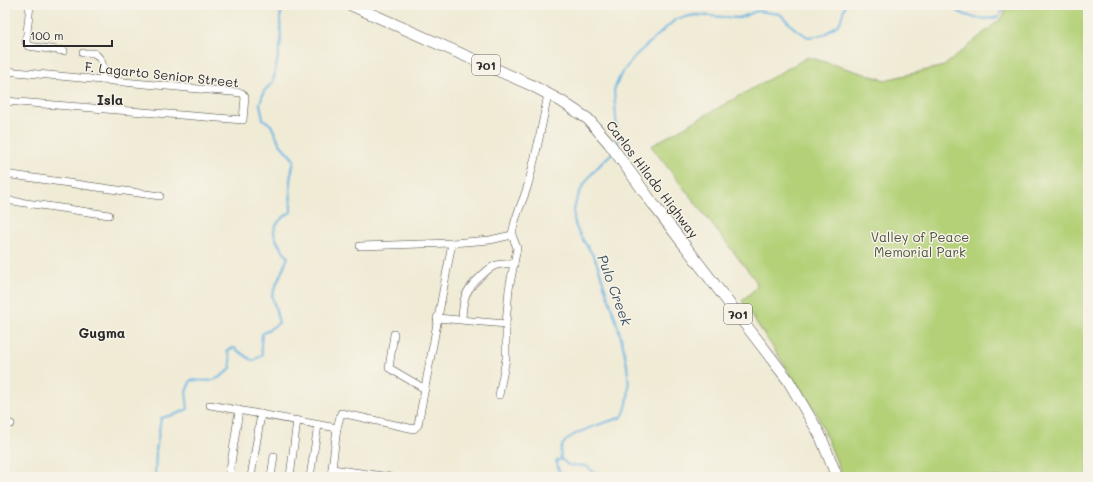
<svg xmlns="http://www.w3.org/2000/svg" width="1093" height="482" font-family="Mali,sans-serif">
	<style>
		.green { fill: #b4d178; stroke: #707e52 }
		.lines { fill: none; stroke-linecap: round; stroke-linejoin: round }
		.stream { stroke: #6ab4e2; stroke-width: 2 }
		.minor-casing { stroke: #494844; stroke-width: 8 }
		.primary-casing { stroke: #494844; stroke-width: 12 }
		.minor { stroke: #fff; stroke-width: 7 }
		.primary { stroke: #fff; stroke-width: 11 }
		.labels { text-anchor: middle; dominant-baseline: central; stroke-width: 3; stroke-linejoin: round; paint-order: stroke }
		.shield { fill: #f7f3e8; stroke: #686764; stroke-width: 1 }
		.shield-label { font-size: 12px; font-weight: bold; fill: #2b2b2b }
		.street-label { font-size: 13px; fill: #2b2b2b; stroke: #f7f3e8 }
		.park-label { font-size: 13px; fill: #4d543e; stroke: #f7f3e8 }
		.neighbourhood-label { font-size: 14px; font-weight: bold; fill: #2b2b2b; stroke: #f7f3e8 }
		.water-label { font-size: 14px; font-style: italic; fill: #3e5462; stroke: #f7f3e8 }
	</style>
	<rect width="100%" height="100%" fill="#f7f3e8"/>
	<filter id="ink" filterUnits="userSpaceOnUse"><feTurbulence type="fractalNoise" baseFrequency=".025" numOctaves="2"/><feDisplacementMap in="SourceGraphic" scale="8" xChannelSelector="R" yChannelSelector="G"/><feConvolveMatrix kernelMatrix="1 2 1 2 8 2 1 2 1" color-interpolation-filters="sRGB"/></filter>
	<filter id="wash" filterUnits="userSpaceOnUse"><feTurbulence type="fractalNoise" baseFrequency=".012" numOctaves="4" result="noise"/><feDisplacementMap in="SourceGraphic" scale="16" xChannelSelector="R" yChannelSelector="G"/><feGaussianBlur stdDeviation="0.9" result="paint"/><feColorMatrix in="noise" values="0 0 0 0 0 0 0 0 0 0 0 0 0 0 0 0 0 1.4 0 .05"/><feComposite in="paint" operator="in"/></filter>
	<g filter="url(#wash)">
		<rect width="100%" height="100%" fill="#f0ebd5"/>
		<path class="green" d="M 1007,5 L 1088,5 L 1088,477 L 843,477 L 816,412 L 742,301 L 757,287 L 756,281 L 651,146 L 808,57 L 885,80 L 944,66 L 1003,17 Z"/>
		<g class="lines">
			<g class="stream">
				<path d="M 949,5 C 961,16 982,22 998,17 L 1003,10 L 1003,5"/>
				<path d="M 616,148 L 618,146 L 614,90 L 621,74 L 636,55 L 676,19 L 695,15 L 739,18 L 757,11 L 780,14 L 794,28 L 808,37 L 824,35 L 840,23 L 845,5"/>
				<path d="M 561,459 L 556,461 L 561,477"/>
				<path d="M 155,477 L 156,451 L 161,418 L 177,414 L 188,409 L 186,392 L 191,380 C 211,382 217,382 231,368 L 230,357 L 227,350 L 234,348 L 253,361 L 262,355 L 261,346 L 262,334 L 279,323 L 272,295 L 288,257 C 272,237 266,227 291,212 L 290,180 L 294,160 L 280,144 L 271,125 L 263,119 L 260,104 L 264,91 L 273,82 L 281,41 L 280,18 L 283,5"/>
				<path d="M 600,477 L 586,466 L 568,465 L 561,459 C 560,452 560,447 565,442 C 573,431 608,422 622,417 C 640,386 617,322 606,291 C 602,280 600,269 595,259 C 587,243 571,229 574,210 C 578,186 595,169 612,153"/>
			</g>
		</g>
	</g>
	<g filter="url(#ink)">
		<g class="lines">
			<defs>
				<g id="minor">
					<path d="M 30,5 L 26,42 L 28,46 L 64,51"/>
					<path d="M 83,53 L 94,53 C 105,61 103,68 102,80"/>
					<path d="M 5,71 L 242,93 L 245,97 L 243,120 L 5,101"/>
					<path d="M 5,174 L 160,196"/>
					<path d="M 5,200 L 109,215"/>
					<path d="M 512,235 C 514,218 522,204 527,188 C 536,157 542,126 548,94"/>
					<path d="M 360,246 L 452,243"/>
					<path d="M 437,318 L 506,324"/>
					<path d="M 462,319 C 463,299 464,292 479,278 C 492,265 496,263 514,264"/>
					<path d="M 394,334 L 389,368 L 425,389"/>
					<path d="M 210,405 L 337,428"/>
					<path d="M 5,422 L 11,424"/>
					<path d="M 332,469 L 390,477"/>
					<path d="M 229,477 L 239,410"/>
					<path d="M 251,477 L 261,414"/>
					<path d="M 271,477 L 274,456"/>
					<path d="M 290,477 L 297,420"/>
					<path d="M 310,477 L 318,425"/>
					<path d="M 331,477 L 337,428 L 341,413 L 414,429 L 418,425 L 452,243 L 490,240 L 512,235 L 517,248 L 509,289 L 506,324 L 506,359 L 499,395"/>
				</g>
				<path id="primary" d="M 351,5 L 531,85 L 561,101 L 588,119 L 609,143 L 656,208 L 788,380 L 820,435 L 837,477"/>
			</defs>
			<use href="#minor" class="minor-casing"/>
			<use href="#primary" class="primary-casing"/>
			<use href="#minor" class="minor"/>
			<use href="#primary" class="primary"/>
		</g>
	</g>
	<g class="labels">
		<g class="shield">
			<rect x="472" y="55" width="28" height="20" rx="3"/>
			<rect x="724" y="304" width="28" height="20" rx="3"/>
		</g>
		<g class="shield-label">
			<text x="486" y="65">701</text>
			<text x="738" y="314">701</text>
		</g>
		<g class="street-label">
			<text transform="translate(162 74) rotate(6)">F. Lagarto Senior Street</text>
			<text transform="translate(653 179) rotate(53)">Carlos Hilado Highway</text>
		</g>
		<g class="park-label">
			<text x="920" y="236">Valley of Peace<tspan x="920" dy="15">Memorial Park</tspan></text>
		</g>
		<g class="neighbourhood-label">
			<text x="110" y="99">Isla</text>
			<text x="102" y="332">Gugma</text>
		</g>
		<g class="water-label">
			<text transform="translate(615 290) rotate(70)">Pulo Creek</text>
		</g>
	</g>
	<rect width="1093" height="482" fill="none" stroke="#f7f3e8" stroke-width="20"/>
	<path d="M24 40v6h88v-6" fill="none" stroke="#2b2b2b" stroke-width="2"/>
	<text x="30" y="40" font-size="12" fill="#2b2b2b" stroke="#f7f3e8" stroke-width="3" paint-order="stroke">100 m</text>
</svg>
